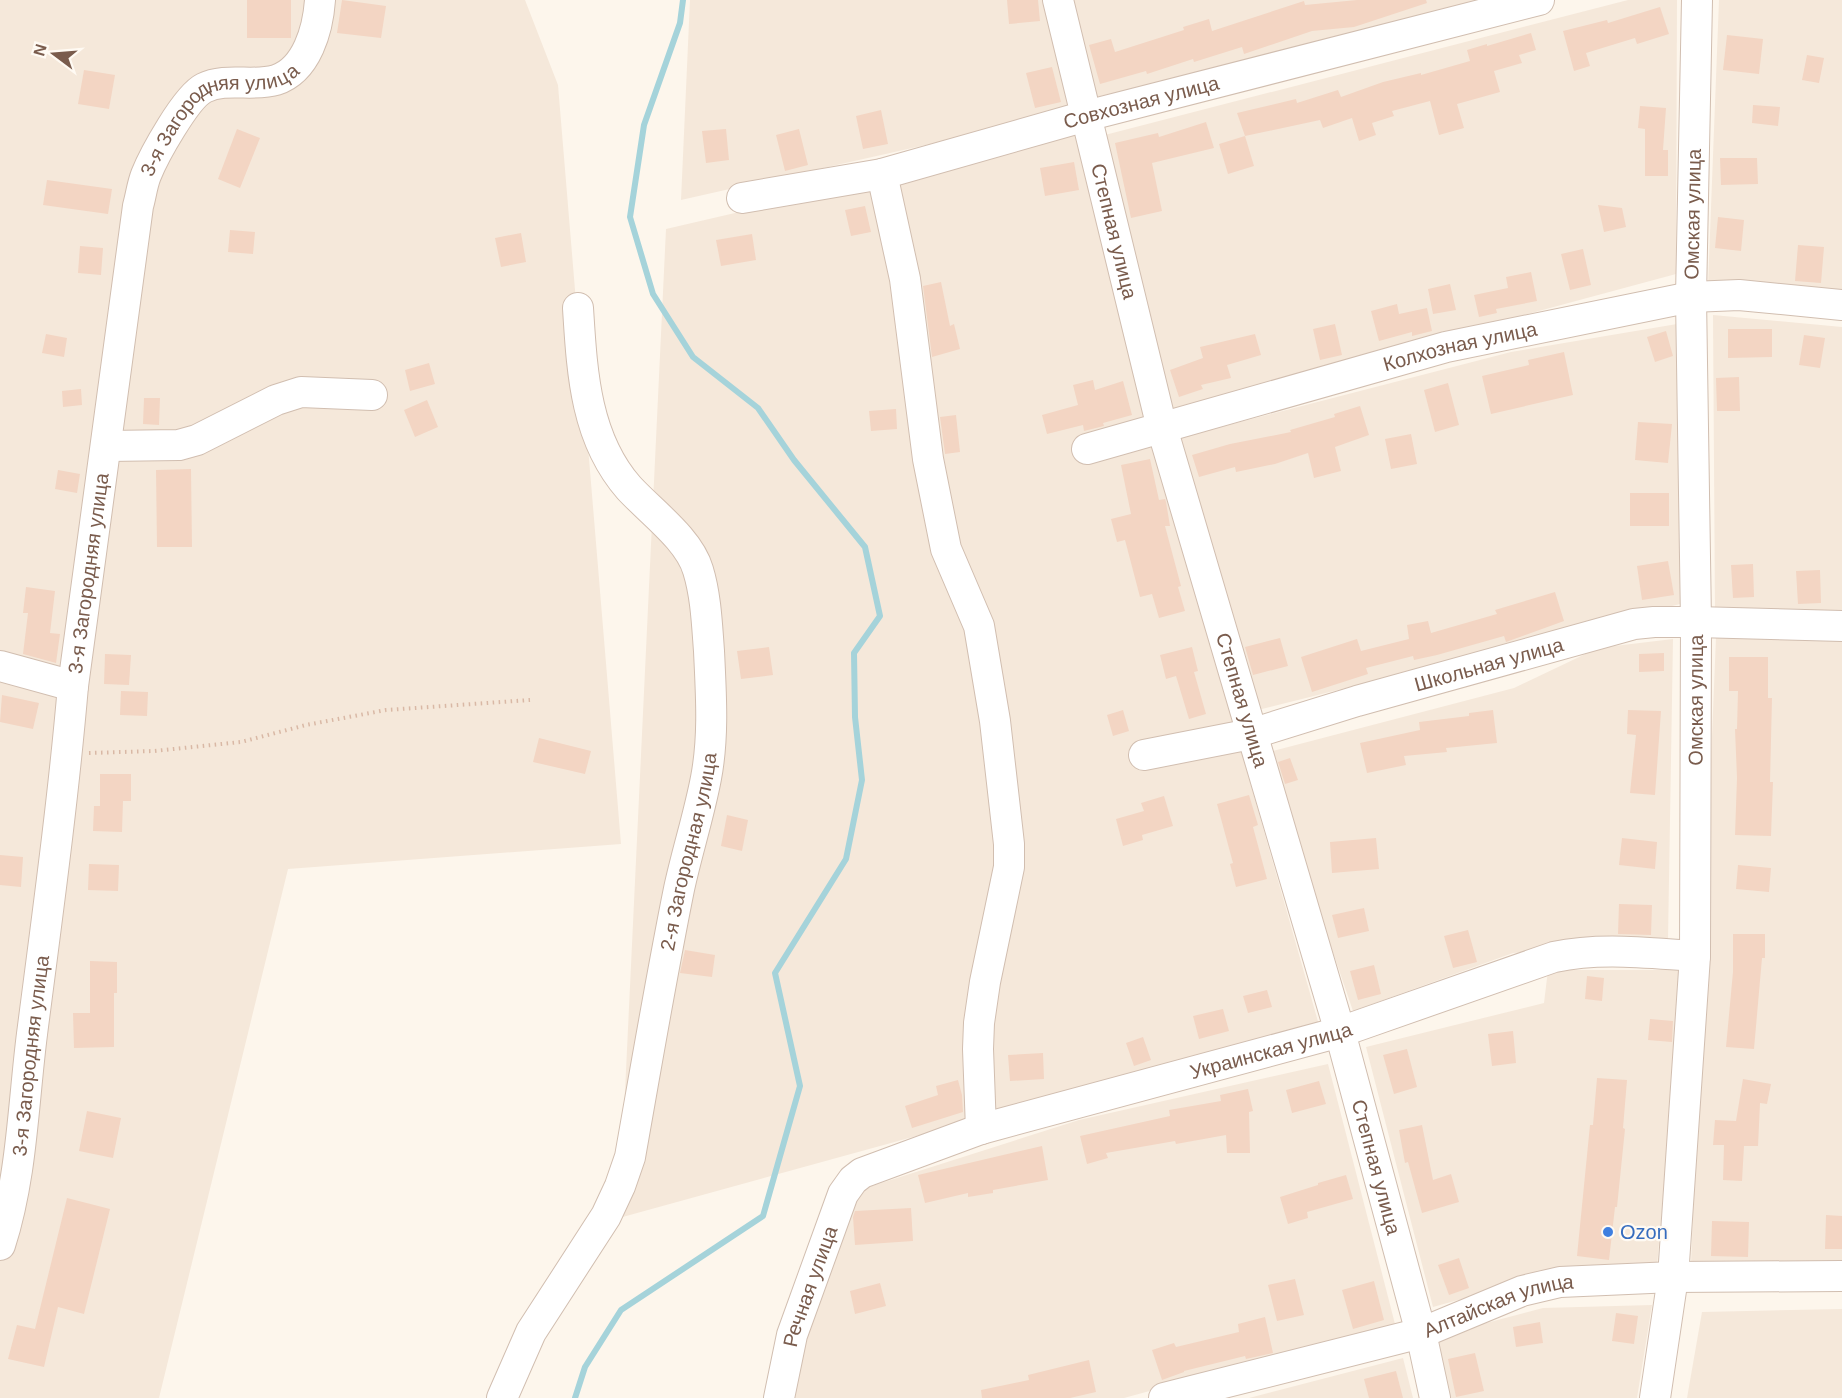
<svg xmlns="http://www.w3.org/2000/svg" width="1842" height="1398" font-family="Arial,sans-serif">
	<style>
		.residential { fill: #f5e8da }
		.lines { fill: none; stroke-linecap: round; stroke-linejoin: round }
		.stream { stroke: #a5d3da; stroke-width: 6 }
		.building { fill: #f3d5c3 }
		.minor-casing { stroke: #d1beb0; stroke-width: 32 }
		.path { stroke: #d9b8a5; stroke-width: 4; stroke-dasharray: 1.5 4.5; stroke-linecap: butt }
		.minor { stroke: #fff; stroke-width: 30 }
		.shop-dot { fill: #3f7fe0; stroke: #fffaf3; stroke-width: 2 }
		.labels { text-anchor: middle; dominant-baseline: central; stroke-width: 4.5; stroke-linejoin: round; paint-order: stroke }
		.street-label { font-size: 20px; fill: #7a5c4d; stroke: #fffaf3 }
		.shop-label { font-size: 20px; fill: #366cbe; stroke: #fffaf3; text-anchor: start }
	</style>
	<rect width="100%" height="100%" fill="#fdf6ec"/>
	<g class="residential">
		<path d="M 0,0 L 525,0 L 558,85 L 621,844 L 288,869 L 159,1398 L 0,1398 Z"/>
		<path d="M 690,0 L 1045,0 L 1072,112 L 681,200 Z"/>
		<path d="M 1072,0 L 1499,0 L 1097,97 Z"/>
		<path d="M 1628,0 L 1677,0 L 1676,274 L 1172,410 L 1101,136 Z"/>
		<path d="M 1719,0 L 1842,0 L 1842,298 L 1708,286 Z"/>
		<path d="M 1076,134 L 1193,581 L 1319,1025 L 619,1218 L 666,229 Z"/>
		<path d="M 1713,315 L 1842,327 L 1842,614 L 1715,611 Z"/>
		<path d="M 1677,324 L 1684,603 L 1250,712 L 1170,440 L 1511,352 Z"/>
		<path d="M 1716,637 L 1842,641 L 1842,1262 L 1691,1264 Z"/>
		<path d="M 1673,639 L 1668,940 L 1513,953 L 1353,1011 L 1265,753 L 1514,688 L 1598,648 Z"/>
		<path d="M 1548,970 L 1683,970 L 1657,1266 L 1544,1276 L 1433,1307 L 1366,1047 L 1544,1003 Z"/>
		<path d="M 1328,1064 L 1395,1324 L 1124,1398 L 789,1398 L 853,1192 L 1079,1120 Z"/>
		<path d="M 1652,1305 L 1637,1398 L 1449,1398 L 1437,1336 L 1543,1308 Z"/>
		<path d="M 1842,1309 L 1842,1398 L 1687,1398 L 1702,1312 Z"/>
		<path d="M 1403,1358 L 1413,1398 L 1249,1398 Z"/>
	</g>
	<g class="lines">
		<path class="stream" d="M 575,1398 L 585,1367 L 621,1310 L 763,1216 L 800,1086 L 775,973 L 846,859 L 862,780 L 855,717 L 854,653 L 880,616 L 865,547 L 794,460 L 758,408 L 693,357 L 653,294 L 630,217 L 644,125 L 680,23 L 683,0"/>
	</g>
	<g class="building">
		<rect x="247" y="0" width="44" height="38"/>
		<path d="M 342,0 L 386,6 L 381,38 L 337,33 Z"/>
		<path d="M 1007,0 L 1038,0 L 1040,21 L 1009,24 Z"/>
		<path d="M 1357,0 L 1426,0 L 1427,3 L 1354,27 L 1312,31 L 1244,54 L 1242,47 L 1194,62 L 1193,59 L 1147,74 L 1146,71 L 1100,84 L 1089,45 L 1111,39 L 1115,52 L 1184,30 L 1183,27 L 1209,19 L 1212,31 L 1304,1 L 1305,5 Z"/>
		<path d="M 1660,7 L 1669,34 L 1637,44 L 1635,38 L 1586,53 L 1590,66 L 1574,71 L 1563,31 L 1607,20 L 1608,23 Z"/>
		<path d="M 1531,33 L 1536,50 L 1519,55 L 1522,63 L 1494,71 L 1500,92 L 1457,104 L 1464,128 L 1439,135 L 1430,101 L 1392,111 L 1394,116 L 1372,123 L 1376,135 L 1359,141 L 1352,118 L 1323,128 L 1320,120 L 1245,136 L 1237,113 L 1296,99 L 1297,103 L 1338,90 L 1341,97 L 1383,82 L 1421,73 L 1421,75 L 1470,61 L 1467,50 L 1487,44 L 1487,46 Z"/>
		<path d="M 1727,35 L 1763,39 L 1759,74 L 1723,70 Z"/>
		<path d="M 1807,55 L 1824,58 L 1819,83 L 1802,80 Z"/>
		<path d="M 1052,67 L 1061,102 L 1035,108 L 1026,73 Z"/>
		<path d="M 84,70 L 115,75 L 109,109 L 78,104 Z"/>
		<path d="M 1753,105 L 1780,107 L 1778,126 L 1752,123 Z"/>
		<path d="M 1640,106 L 1666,108 L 1663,150 L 1668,150 L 1668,176 L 1645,176 L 1645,129 L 1638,128 Z"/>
		<path d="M 881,110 L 888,144 L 863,149 L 856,116 Z"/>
		<path d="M 1206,122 L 1214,148 L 1152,163 L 1162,211 L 1131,218 L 1115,143 L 1158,133 L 1159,137 Z"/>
		<path d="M 237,129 L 260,138 L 240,188 L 218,179 Z"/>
		<path d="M 726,129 L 729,160 L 706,163 L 702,131 Z"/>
		<path d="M 799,129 L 808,165 L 785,171 L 776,135 Z"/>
		<path d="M 1245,136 L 1254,166 L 1228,174 L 1219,144 Z"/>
		<path d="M 1720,158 L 1757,158 L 1758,184 L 1721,185 Z"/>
		<path d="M 1074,162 L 1079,190 L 1045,196 L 1040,168 Z"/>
		<path d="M 47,180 L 112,189 L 108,214 L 43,205 Z"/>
		<path d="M 1598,205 L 1622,208 L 1626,227 L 1604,232 Z"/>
		<path d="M 865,206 L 871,232 L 851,236 L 845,210 Z"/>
		<path d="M 1718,217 L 1744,220 L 1741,251 L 1715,248 Z"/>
		<path d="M 230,230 L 255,232 L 253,254 L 228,252 Z"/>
		<path d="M 521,233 L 526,262 L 501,267 L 495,238 Z"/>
		<path d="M 752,234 L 756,260 L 721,266 L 716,240 Z"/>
		<path d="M 1798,245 L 1824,247 L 1821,283 L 1795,281 Z"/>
		<path d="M 80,246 L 103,248 L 101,275 L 78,273 Z"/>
		<path d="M 1583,249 L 1591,285 L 1570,290 L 1561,254 Z"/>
		<path d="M 1531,272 L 1537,301 L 1496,309 L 1497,313 L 1479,317 L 1474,295 L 1508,288 L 1506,277 Z"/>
		<path d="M 941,282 L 950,326 L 954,324 L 960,349 L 932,357 L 923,286 Z"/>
		<path d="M 1450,284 L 1456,310 L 1433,314 L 1428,289 Z"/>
		<path d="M 1397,304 L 1399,314 L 1427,308 L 1432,331 L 1412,336 L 1412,332 L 1379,341 L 1371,311 Z"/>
		<path d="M 1335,324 L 1342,355 L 1320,360 L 1313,329 Z"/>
		<path d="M 1728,329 L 1772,329 L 1772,357 L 1728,358 Z"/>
		<path d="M 1666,331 L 1673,356 L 1655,362 L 1647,337 Z"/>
		<path d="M 46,334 L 67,338 L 64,357 L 42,353 Z"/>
		<path d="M 1255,334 L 1261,355 L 1227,365 L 1231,378 L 1201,385 L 1203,389 L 1179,397 L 1170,370 L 1203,358 L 1200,347 Z"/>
		<path d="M 1804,335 L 1825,338 L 1820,368 L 1799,365 Z"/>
		<path d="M 1564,352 L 1573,395 L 1491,414 L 1482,376 L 1529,365 L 1528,360 Z"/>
		<path d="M 429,363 L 435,384 L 410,391 L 405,370 Z"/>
		<path d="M 1739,377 L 1740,411 L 1717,411 L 1716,378 Z"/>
		<path d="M 1093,380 L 1095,390 L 1123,381 L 1132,415 L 1103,423 L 1104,426 L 1084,431 L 1083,425 L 1047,434 L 1042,415 L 1078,405 L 1073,385 Z"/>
		<path d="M 1448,383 L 1459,425 L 1435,432 L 1424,390 Z"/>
		<path d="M 81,389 L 82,405 L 63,407 L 62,391 Z"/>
		<path d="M 144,398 L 160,398 L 159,425 L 143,424 Z"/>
		<path d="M 427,400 L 438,427 L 415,437 L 404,410 Z"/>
		<path d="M 1360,406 L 1369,435 L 1335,447 L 1341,471 L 1314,478 L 1308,453 L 1275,464 L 1236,472 L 1235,467 L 1199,477 L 1192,455 L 1230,444 L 1291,432 L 1290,430 L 1335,417 L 1334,414 Z"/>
		<path d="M 896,409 L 897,429 L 871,431 L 869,411 Z"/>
		<path d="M 956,415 L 960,452 L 945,454 L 940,417 Z"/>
		<path d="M 1638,422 L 1672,424 L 1668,463 L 1635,460 Z"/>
		<path d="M 1411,434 L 1417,464 L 1391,469 L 1385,439 Z"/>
		<path d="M 1150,459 L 1159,500 L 1165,499 L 1166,502 L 1170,526 L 1165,526 L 1181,586 L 1178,587 L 1185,611 L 1159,618 L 1152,594 L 1140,597 L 1125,540 L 1117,542 L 1111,519 L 1131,514 L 1121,465 Z"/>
		<path d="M 191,469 L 192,547 L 157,547 L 156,470 Z"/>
		<path d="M 58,470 L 80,474 L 77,493 L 55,489 Z"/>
		<rect x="1630" y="493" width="39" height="33"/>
		<path d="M 1668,561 L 1674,595 L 1642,600 L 1637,566 Z"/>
		<path d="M 1753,564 L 1754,597 L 1733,598 L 1731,565 Z"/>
		<path d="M 1820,570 L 1821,603 L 1798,604 L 1796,571 Z"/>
		<path d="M 26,587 L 55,591 L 50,633 L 60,634 L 56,663 L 23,654 L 28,613 L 23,613 Z"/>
		<path d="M 1555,592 L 1564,621 L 1506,642 L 1504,636 L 1437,655 L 1414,660 L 1413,656 L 1366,668 L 1368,674 L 1312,692 L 1301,657 L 1357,639 L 1361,651 L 1409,639 L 1407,625 L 1428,621 L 1431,633 L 1497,614 L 1495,610 Z"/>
		<path d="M 1280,638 L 1288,666 L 1253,675 L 1245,647 Z"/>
		<path d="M 769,647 L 773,675 L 741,679 L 737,651 Z"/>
		<path d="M 1192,647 L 1198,671 L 1194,672 L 1206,714 L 1189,719 L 1176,676 L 1166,679 L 1160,655 Z"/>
		<path d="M 1664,653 L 1664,671 L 1639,672 L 1639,654 Z"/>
		<path d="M 105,654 L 131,655 L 129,685 L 104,684 Z"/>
		<path d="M 1729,657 L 1768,657 L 1768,698 L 1772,698 L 1770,782 L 1773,782 L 1771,836 L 1735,835 L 1737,778 L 1735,729 L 1737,729 L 1738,691 L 1729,691 Z"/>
		<path d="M 121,691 L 148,692 L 147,716 L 120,715 Z"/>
		<path d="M 2,695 L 39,703 L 33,729 L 0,722 Z"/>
		<path d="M 1123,710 L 1129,731 L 1113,736 L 1107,715 Z"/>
		<path d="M 1493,710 L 1497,743 L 1446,748 L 1447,752 L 1404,756 L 1406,765 L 1367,773 L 1360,743 L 1420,730 L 1419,722 L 1469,716 L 1469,713 Z"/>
		<path d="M 1628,710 L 1661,711 L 1655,795 L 1630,793 L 1636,735 L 1627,734 Z"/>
		<path d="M 539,738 L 591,751 L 585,774 L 533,762 Z"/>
		<path d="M 1290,758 L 1298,780 L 1285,784 L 1278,762 Z"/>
		<path d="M 100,774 L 131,774 L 131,801 L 123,801 L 122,832 L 93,831 L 94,806 L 100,806 Z"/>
		<path d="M 1249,795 L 1258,825 L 1253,827 L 1267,879 L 1236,887 L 1230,864 L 1233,863 L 1217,804 Z"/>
		<path d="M 1164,796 L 1173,826 L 1142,835 L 1143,840 L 1123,846 L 1116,819 L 1144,811 L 1141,803 Z"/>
		<path d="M 727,815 L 748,820 L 742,851 L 721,846 Z"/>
		<path d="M 1376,838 L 1379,869 L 1332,873 L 1330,842 Z"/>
		<path d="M 1622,838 L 1657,842 L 1655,869 L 1619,865 Z"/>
		<path d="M 0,855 L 23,857 L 21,887 L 0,885 Z"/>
		<path d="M 89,864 L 119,865 L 118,891 L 88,890 Z"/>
		<path d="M 1738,865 L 1771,868 L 1769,892 L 1736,889 Z"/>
		<path d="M 1619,904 L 1652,905 L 1651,935 L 1618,934 Z"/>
		<path d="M 1364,908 L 1369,931 L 1338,938 L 1332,915 Z"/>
		<path d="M 1468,930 L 1477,962 L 1453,968 L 1444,936 Z"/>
		<path d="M 1733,934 L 1765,934 L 1765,958 L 1762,958 L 1754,1049 L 1726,1047 L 1733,972 Z"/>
		<path d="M 685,950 L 715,955 L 712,977 L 680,973 Z"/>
		<path d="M 90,961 L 117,962 L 117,993 L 114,993 L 114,1047 L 74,1048 L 73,1013 L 90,1013 Z"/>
		<path d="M 1374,965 L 1381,994 L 1358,1000 L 1350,971 Z"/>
		<path d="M 1587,976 L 1604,978 L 1602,1001 L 1585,999 Z"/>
		<path d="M 1267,990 L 1272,1007 L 1248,1013 L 1243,996 Z"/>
		<path d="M 1223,1009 L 1229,1031 L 1199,1039 L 1193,1016 Z"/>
		<path d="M 1650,1019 L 1673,1021 L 1672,1042 L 1648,1040 Z"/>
		<path d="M 1513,1031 L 1516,1063 L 1492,1066 L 1488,1034 Z"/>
		<path d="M 1143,1037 L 1151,1060 L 1134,1066 L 1126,1043 Z"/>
		<path d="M 1407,1049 L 1417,1087 L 1394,1094 L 1383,1055 Z"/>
		<path d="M 1043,1053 L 1044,1079 L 1010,1081 L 1008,1055 Z"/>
		<path d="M 1597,1078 L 1627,1080 L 1623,1128 L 1625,1129 L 1617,1207 L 1615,1207 L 1609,1260 L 1577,1256 L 1590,1125 L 1593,1125 Z"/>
		<path d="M 1743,1079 L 1771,1084 L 1767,1104 L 1760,1103 L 1758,1146 L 1744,1146 L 1742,1181 L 1723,1180 L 1724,1145 L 1713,1145 L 1715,1120 L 1736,1121 Z"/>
		<path d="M 958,1080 L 962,1095 L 963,1112 L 912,1128 L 905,1106 L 938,1095 L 936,1086 Z"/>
		<path d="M 1319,1081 L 1326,1104 L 1292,1113 L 1286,1090 Z"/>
		<path d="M 1248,1089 L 1253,1111 L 1249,1112 L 1250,1153 L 1227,1153 L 1226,1135 L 1176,1144 L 1175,1141 L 1106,1153 L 1108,1158 L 1087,1164 L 1080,1136 L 1170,1116 L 1169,1110 L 1221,1101 L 1220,1095 Z"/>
		<path d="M 87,1111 L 121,1118 L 113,1158 L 79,1151 Z"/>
		<path d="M 1422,1125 L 1433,1180 L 1451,1174 L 1459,1202 L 1422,1213 L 1408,1162 L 1405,1163 L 1399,1130 Z"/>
		<path d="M 1042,1146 L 1048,1180 L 993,1190 L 993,1193 L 968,1197 L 968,1193 L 925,1203 L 918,1175 Z"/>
		<path d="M 1346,1175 L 1353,1199 L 1307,1212 L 1308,1218 L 1288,1224 L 1280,1197 L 1318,1185 L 1318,1183 Z"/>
		<path d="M 67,1198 L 110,1209 L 84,1314 L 58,1307 L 44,1367 L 8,1359 L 17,1325 L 35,1329 Z"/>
		<path d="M 911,1208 L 913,1241 L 855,1245 L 853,1217 L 855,1211 Z"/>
		<path d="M 1826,1215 L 1842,1216 L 1842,1249 L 1825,1249 Z"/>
		<path d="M 1712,1221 L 1749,1222 L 1748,1257 L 1711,1256 Z"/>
		<path d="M 1459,1258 L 1469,1288 L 1449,1295 L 1438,1265 Z"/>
		<path d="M 1295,1279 L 1304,1315 L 1277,1321 L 1268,1285 Z"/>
		<path d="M 1374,1281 L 1384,1320 L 1353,1329 L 1342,1290 Z"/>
		<path d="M 880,1283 L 886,1306 L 855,1314 L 850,1291 Z"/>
		<path d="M 1616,1313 L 1638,1316 L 1634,1344 L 1612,1341 Z"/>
		<path d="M 1265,1317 L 1273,1353 L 1246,1359 L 1245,1356 L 1184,1371 L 1184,1372 L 1162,1380 L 1152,1350 L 1174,1343 L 1176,1347 L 1239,1332 L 1238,1324 Z"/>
		<path d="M 1540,1322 L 1543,1343 L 1516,1347 L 1513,1327 Z"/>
		<path d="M 1475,1353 L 1484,1391 L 1456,1397 L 1448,1359 Z"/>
		<path d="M 1089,1360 L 1096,1392 L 1070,1398 L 982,1398 L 981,1390 L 1029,1380 L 1028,1375 Z"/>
		<path d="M 1396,1371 L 1403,1398 L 1369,1398 L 1364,1379 Z"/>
	</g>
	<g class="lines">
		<defs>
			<g id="minor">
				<path id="s1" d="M 1058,0 L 1162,428 L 1340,1032 L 1421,1333 L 1435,1398"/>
				<path d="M 882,174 L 905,279 L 928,459 L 946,549 L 979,626 L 995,721 L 1009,844 L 1009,867 L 985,982 L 979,1023 L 978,1049 L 981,1129"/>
				<path id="s2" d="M 742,198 L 882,174 L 1086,116 L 1539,0"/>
				<path d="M 107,446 L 179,445 L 197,440 L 276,400 L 301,392 L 372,395"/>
				<path id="s3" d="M 1087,449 L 1446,347 L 1691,297 L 1739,295 L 1842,305"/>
				<path d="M 0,666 L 73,686"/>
				<path id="s4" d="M 1144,755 L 1251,734 L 1357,701 L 1634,624 L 1654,622 L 1696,622 L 1842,626"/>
				<path id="s5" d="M 0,1245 C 22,1177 23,1105 32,1034 C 47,918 63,802 73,686 L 138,206 C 141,196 142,185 146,175 C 154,155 186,97 204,88 C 226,77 253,87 276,80 C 307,70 318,29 320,0"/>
				<path id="s6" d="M 502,1398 L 531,1332 L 606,1216 L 620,1186 L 630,1157 C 646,1067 661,978 679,889 C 687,852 699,815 706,778 C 714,736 711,694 709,651 C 707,625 706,596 698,570 C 689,539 651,512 629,488 C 585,438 582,371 578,308"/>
				<path id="s7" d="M 779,1398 L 792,1335 L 843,1194 L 853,1180 L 862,1173 L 981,1129 L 1340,1032 L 1554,957 C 1601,947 1647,953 1695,956"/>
				<path id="s8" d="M 1164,1398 L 1421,1333 L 1522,1291 L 1560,1282 L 1673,1277 L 1842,1276"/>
				<path id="s9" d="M 1655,1398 L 1673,1277 L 1695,956 L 1696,622 L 1691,297 L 1697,0"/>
			</g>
		</defs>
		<use href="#minor" class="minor-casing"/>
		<path class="path" d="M 89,753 L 154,751 L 241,742 L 306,725 L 386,710 L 530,700"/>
		<use href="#minor" class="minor"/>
	</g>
	<circle class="shop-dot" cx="1608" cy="1232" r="6"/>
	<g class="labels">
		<g class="street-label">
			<text stroke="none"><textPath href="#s2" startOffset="411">Совхозная улица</textPath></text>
			<text stroke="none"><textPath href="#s5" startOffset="1182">3-я Загородняя улица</textPath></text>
			<text stroke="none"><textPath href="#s9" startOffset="1186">Омская улица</textPath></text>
			<text stroke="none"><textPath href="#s1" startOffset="238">Степная улица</textPath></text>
			<text stroke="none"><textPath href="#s3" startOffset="387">Колхозная улица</textPath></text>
			<text stroke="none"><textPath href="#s5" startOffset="678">3-я Загородняя улица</textPath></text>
			<text stroke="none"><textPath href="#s4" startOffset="357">Школьная улица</textPath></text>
			<text stroke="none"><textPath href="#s1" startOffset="724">Степная улица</textPath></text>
			<text stroke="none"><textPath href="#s9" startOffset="700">Омская улица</textPath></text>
			<text stroke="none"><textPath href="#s6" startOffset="585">2-я Загородная улица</textPath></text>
			<text stroke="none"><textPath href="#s7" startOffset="670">Украинская улица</textPath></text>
			<text stroke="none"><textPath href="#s5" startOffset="192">3-я Загородняя улица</textPath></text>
			<text stroke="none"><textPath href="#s1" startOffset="1210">Степная улица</textPath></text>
			<text stroke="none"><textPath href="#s7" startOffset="116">Речная улица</textPath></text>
			<text stroke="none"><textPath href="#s8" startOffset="348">Алтайская улица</textPath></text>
		</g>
		<g class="shop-label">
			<text x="1620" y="1232">Ozon</text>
		</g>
	</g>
	<g transform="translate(54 54) rotate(286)" stroke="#fffaf3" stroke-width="4.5" paint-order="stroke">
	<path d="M0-4.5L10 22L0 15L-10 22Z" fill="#7a5c4d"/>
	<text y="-9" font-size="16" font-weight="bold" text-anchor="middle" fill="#7a5c4d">N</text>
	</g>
</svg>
